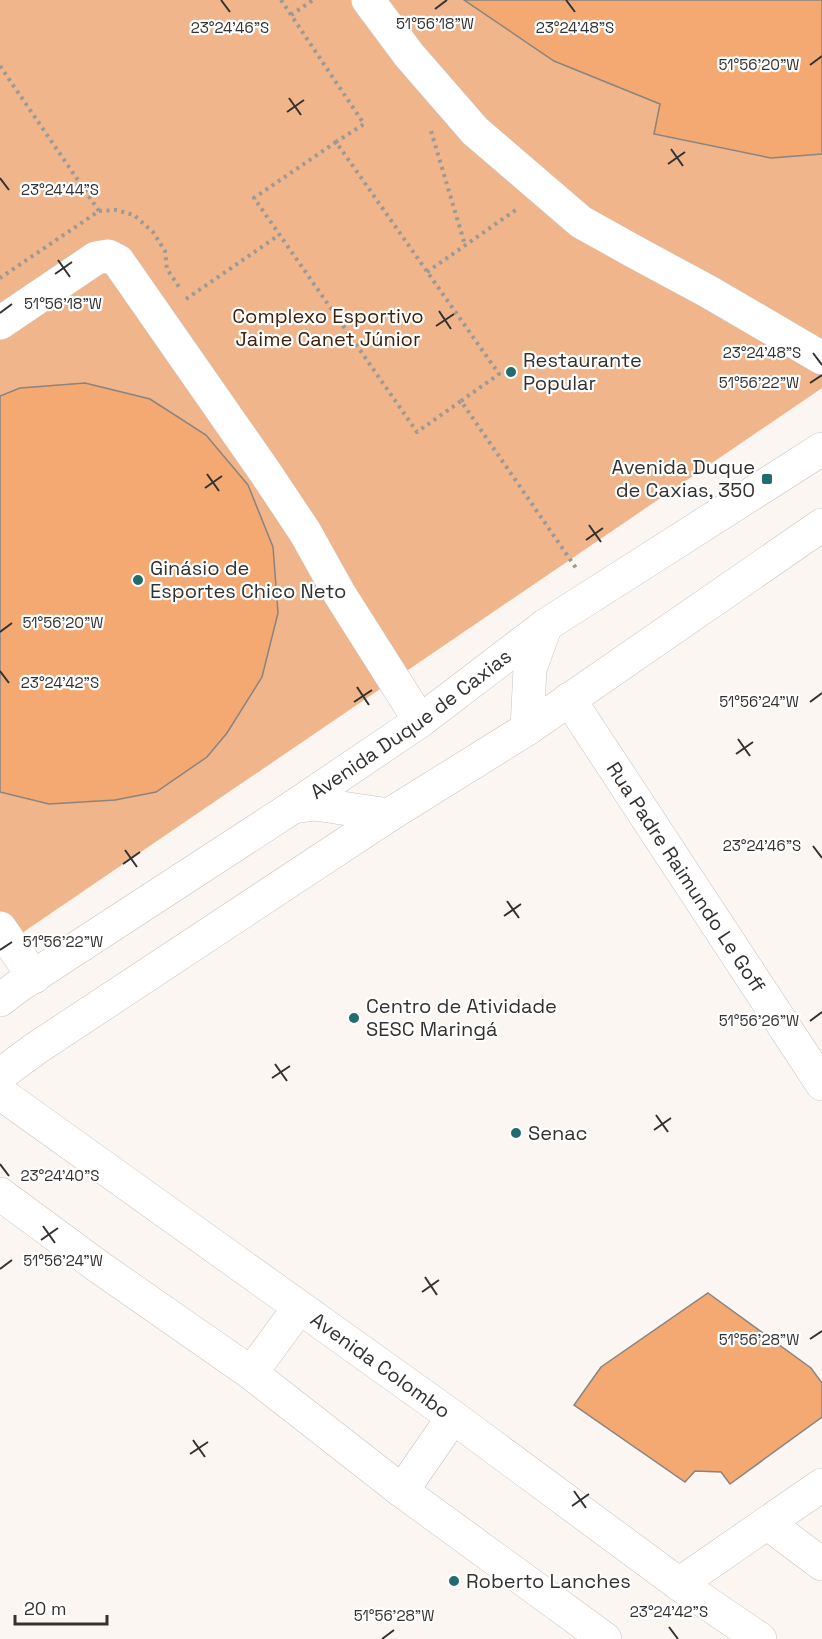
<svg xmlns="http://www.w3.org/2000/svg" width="822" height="1639" font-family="'Space Grotesk',sans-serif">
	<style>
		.green { fill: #f0b58a }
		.building { fill: #f3a971; stroke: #898481; stroke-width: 1.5 }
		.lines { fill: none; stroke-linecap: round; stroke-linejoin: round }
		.minor-casing { stroke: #c9c4c0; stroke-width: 34 }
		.major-casing { stroke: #c9c4c0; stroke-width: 34 }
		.path { stroke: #9d9997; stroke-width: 4; stroke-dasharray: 3 4.5; stroke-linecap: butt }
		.minor { stroke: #fff; stroke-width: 33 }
		.major { stroke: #fff; stroke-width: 33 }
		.ticks { fill: none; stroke: #343231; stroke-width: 2 }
		.poi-dot { fill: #206c6e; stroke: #fff; stroke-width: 2 }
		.labels { text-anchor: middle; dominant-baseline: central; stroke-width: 4.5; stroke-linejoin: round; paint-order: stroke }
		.park-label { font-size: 20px; fill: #3f2109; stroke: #fff }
		.poi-label { font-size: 20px; fill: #343231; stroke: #fff; text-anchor: start }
		.street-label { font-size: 20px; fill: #343231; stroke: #fff }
		.ticks-label { font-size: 15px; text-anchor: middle; fill: #343231; stroke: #fff; stroke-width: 4.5; stroke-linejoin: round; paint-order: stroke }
	</style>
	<rect width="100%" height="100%" fill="#fcf6f3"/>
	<path class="green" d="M 0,0 L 822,0 L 822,388 L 0,948 Z"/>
	<g class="building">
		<path d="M 464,0 L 822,0 L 822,154 L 771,158 L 654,134 L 660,104 L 554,61 Z"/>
		<path d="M 85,383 L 150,399 L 206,435 L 248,485 L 273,547 L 278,613 L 262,677 L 227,733 L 207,757 L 156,792 L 115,800 L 49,804 L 0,792 L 0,396 L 20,388 Z"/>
		<path d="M 708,1293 L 811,1368 L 822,1383 L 822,1417 L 730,1484 L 721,1472 L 695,1471 L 685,1482 L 574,1405 L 601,1367 Z"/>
	</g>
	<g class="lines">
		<defs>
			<g id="minor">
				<path d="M 368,0 L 409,55 L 475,131 L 581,222 L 633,251 L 709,292 L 822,358"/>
				<path d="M 0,323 L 96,258 L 108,256 L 118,261 L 265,472 L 305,532 L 339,593 L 420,721"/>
				<path id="s1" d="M 569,699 L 822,1084"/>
				<path d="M 0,928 L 34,977"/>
				<path d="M 767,1523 L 822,1564"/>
				<path d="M 679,1584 L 822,1485"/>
			</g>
			<g id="major">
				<path d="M 527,729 L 530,669 L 546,625"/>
				<path d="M 293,807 L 315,804 L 389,815"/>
				<path id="s2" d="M 0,1000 L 17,987 L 293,807 L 420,721 L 546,625 L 822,449"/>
				<path d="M 0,1075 L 35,1049 L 389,815 L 527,729 L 822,525"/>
				<path id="s3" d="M 0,1093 L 453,1417 L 679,1584 L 760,1639"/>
				<path d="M 0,1194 L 99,1267 L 251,1373 L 402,1491 L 605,1639"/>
				<path d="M 251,1373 L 299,1308"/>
				<path d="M 402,1491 L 453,1417"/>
			</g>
		</defs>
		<use href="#minor" class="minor-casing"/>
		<use href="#major" class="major-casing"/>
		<g class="path">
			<path d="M 281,0 L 364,124 L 336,142"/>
			<path d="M 291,15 L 313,0"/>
			<path d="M 0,66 L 99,211 L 0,278"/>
			<path d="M 431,131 L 465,245"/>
			<path d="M 99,211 L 116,210 L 134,215 L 153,232 L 165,251 L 167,269 L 179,287"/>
			<path d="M 427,272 L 517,209"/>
			<path d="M 186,299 L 279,235"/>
			<path d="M 461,401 L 499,374 L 336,142 L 254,198 L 417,432 L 461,401 L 576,568"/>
		</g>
		<use href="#minor" class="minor"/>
		<use href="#major" class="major"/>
	</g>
	<path class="ticks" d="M 221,0 L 230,12M 566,0 L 575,12M 435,9 L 447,0M 810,65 L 822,56M 289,98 L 301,115M 287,112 L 304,100M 671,149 L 683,166M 668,164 L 685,152M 0,178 L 9,190M 58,260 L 70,277M 55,274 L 72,262M 439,311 L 451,329M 0,313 L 12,304M 436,326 L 454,314M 813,353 L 822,365M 810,383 L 822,375M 207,474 L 219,491M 205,488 L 222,476M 589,525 L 601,542M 586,540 L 603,528M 0,632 L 12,623M 0,671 L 9,683M 357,687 L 369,705M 354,702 L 372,690M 810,702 L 822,693M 738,739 L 750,756M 736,754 L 753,742M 813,846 L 822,858M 125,850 L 137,867M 123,864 L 140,852M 507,901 L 519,918M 504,916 L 521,904M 0,950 L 12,942M 810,1021 L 822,1012M 275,1064 L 287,1081M 272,1078 L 290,1066M 656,1115 L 668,1132M 654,1130 L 671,1118M 0,1164 L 9,1176M 43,1226 L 55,1243M 41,1240 L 58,1228M 0,1269 L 12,1260M 425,1277 L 437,1295M 422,1292 L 439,1280M 810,1339 L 822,1331M 193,1440 L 205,1457M 190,1454 L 208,1442M 574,1491 L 586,1508M 572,1506 L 589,1494M 669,1627 L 678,1639M 382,1639 L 394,1630"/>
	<g class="poi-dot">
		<circle cx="511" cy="372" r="6"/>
		<rect x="761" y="473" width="12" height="12" rx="3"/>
		<circle cx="138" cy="580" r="6"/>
		<circle cx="354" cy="1018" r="6"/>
		<circle cx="516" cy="1133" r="6"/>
		<circle cx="454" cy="1581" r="6"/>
	</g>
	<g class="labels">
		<g class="park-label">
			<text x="328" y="316">Complexo Esportivo<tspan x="328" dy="23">Jaime Canet Júnior</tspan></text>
		</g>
		<g class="poi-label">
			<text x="523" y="360">Restaurante<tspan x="523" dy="23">Popular</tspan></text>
			<text x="755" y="467" text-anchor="end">Avenida Duque<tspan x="755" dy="23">de Caxias, 350</tspan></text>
			<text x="150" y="568">Ginásio de<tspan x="150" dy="23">Esportes Chico Neto</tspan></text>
			<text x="366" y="1006">Centro de Atividade<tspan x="366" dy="23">SESC Maringá</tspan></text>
			<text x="528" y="1133">Senac</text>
			<text x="466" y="1581">Roberto Lanches</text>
		</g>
		<g class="street-label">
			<text stroke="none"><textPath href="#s2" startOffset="495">Avenida Duque de Caxias</textPath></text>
			<text stroke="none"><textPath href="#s1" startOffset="213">Rua Padre Raimundo Le Goff</textPath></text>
			<text stroke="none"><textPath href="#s3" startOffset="468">Avenida Colombo</textPath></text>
		</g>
	</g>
	<g class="ticks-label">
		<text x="435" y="29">51°56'18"W</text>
		<text x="575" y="33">23°24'48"S</text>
		<text x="230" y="33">23°24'46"S</text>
		<text x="759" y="70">51°56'20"W</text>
		<text x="60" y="195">23°24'44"S</text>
		<text x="63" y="309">51°56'18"W</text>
		<text x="762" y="358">23°24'48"S</text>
		<text x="759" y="388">51°56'22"W</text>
		<text x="63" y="628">51°56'20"W</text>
		<text x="60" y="688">23°24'42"S</text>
		<text x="759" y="707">51°56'24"W</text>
		<text x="762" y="851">23°24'46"S</text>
		<text x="63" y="947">51°56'22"W</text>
		<text x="759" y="1026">51°56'26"W</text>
		<text x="60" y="1181">23°24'40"S</text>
		<text x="63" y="1266">51°56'24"W</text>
		<text x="759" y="1345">51°56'28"W</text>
		<text x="669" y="1617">23°24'42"S</text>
		<text x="394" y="1621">51°56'28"W</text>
	</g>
	<path d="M15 1615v9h92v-9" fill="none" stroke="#343231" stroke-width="3"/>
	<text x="24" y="1615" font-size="18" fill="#343231" stroke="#ffffff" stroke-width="4.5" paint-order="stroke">20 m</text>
</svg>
